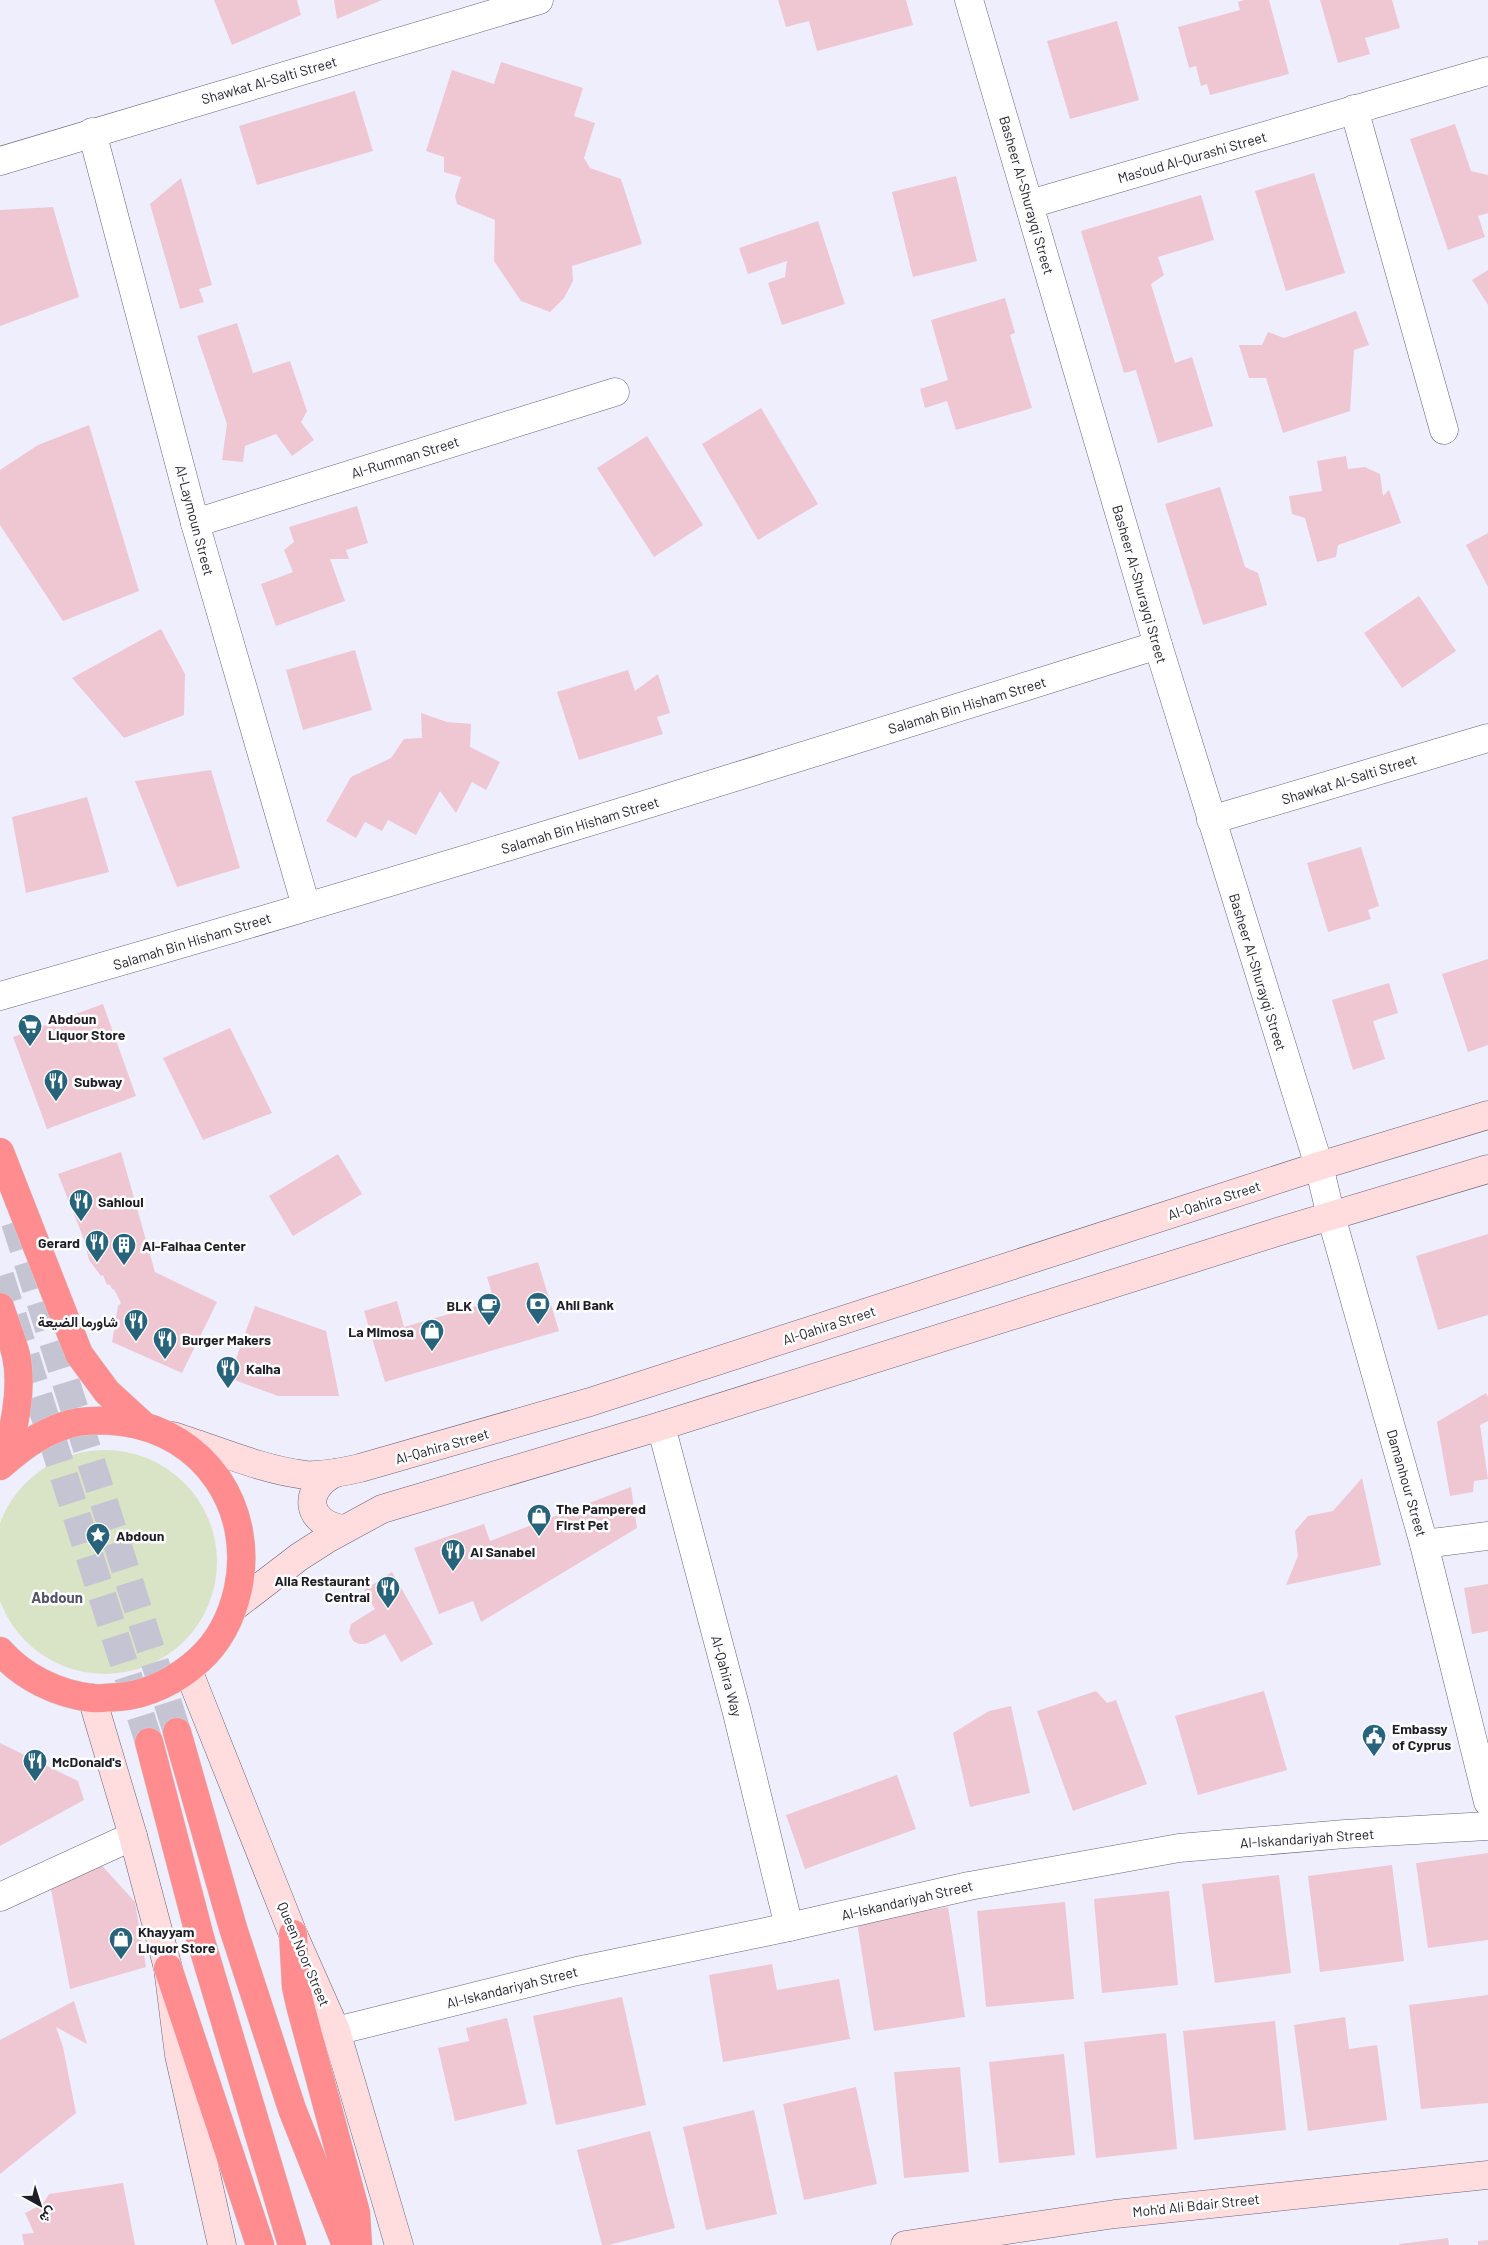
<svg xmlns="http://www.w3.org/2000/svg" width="1488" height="2245" font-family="Barlow,Vazirmatn,sans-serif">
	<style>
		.green { fill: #d9e3c6 }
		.building { fill: #efc7d3 }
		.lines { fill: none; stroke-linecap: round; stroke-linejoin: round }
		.highway-tunnel { stroke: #c5c4d2; stroke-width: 28; stroke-dasharray: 28 14; stroke-linecap: butt }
		.street-casing { stroke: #666479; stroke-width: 29 }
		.secondary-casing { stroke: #666479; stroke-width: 29 }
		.highway-casing { stroke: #d2d2d4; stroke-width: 29 }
		.street { stroke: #fff; stroke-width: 28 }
		.secondary { stroke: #ffdcdd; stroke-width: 28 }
		.highway { stroke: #ff8c8f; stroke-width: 28 }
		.labels { text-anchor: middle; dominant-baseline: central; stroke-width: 5; stroke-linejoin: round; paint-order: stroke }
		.street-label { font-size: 14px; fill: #1f1e27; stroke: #fdfdfd }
		.poi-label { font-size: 14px; font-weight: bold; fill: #1f1e27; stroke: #fdfdfd; text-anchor: start }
		.neighbourhood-label { font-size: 15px; font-weight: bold; fill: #555367; stroke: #fdfdfd }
	</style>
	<rect width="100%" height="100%" fill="#efeefd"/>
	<circle class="green" cx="105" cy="1562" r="112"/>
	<g class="building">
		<path d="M 214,0 L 297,0 L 301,15 L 232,45 Z"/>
		<path d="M 334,0 L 382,0 L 337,19 Z"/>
		<path d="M 778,0 L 906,0 L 913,25 L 817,51 L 809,21 L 786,27 Z"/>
		<path d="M 1244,0 L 1269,0 L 1289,74 L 1210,95 L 1207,84 L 1201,86 L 1196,66 L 1189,68 L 1178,27 L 1240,10 L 1238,2 Z"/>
		<path d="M 1320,0 L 1392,0 L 1400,28 L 1365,38 L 1370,54 L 1338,63 Z"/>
		<path d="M 1117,21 L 1139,100 L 1070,119 L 1047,41 Z"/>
		<path d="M 501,62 L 583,88 L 574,116 L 595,123 L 584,158 L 590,168 L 621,179 L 642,244 L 572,266 L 573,281 L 564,298 L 550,312 L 521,301 L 494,261 L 495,220 L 457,204 L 455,196 L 461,177 L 444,172 L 444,157 L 426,151 L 452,70 L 494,84 Z"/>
		<path d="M 355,91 L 373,151 L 257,185 L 239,126 Z"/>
		<path d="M 1455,124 L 1471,171 L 1488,175 L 1488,213 L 1478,216 L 1485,237 L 1448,250 L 1410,139 Z"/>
		<path d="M 1314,173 L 1345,273 L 1286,291 L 1255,191 Z"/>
		<path d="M 956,176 L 977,261 L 913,277 L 892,192 Z"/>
		<path d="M 181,178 L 212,285 L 199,289 L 204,302 L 180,309 L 150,204 Z"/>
		<path d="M 1201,195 L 1214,240 L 1158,257 L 1164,275 L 1151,284 L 1175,363 L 1192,357 L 1213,426 L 1158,443 L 1136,370 L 1124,373 L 1081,231 Z"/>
		<path d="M 53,207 L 79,297 L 0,326 L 0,210 Z"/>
		<path d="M 818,221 L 845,304 L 782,325 L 768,283 L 785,277 L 787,261 L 748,274 L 739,248 Z"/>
		<path d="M 1488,270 L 1488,305 L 1472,280 Z"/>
		<path d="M 1005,298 L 1015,333 L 1010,335 L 1032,408 L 956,430 L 947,401 L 925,408 L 920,389 L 948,380 L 931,320 Z"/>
		<path d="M 1356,311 L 1369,345 L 1354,350 L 1350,411 L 1283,433 L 1266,378 L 1249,378 L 1239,345 L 1262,345 L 1268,332 L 1284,338 Z"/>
		<path d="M 237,323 L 253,373 L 290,361 L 307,411 L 301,422 L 314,440 L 292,456 L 276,434 L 245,446 L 243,462 L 222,460 L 227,424 L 197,336 Z"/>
		<path d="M 761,408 L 818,504 L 758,540 L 702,444 Z"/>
		<path d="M 89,425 L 139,591 L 63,621 L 0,525 L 0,470 L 38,445 Z"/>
		<path d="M 647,436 L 703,525 L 654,557 L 597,468 Z"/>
		<path d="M 1346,456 L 1348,469 L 1365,467 L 1380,474 L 1383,496 L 1389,490 L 1401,523 L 1338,545 L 1336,557 L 1317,562 L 1305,518 L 1292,514 L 1289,496 L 1322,491 L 1317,461 Z"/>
		<path d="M 1220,487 L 1245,567 L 1258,573 L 1267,605 L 1203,625 L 1165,504 Z"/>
		<path d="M 357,506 L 368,543 L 346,550 L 349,559 L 330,559 L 345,601 L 276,626 L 261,584 L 293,572 L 284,550 L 294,542 L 289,527 Z"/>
		<path d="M 1488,533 L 1488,587 L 1466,545 Z"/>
		<path d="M 1419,596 L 1456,651 L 1402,688 L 1364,633 Z"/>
		<path d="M 161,629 L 185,674 L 184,715 L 124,738 L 72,678 Z"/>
		<path d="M 355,650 L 372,710 L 303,730 L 286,670 Z"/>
		<path d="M 628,670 L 635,691 L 658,674 L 670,713 L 657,717 L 663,734 L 579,760 L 557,692 Z"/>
		<path d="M 421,713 L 447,722 L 471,724 L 470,747 L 500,762 L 486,790 L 472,782 L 456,813 L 440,791 L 416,835 L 388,820 L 382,831 L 365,822 L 356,838 L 326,821 L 351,777 L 391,758 L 404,739 L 422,738 Z"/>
		<path d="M 211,770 L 240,868 L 177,887 L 135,781 Z"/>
		<path d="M 87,797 L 109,872 L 26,893 L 12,817 Z"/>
		<path d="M 1361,847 L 1379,906 L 1368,910 L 1371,919 L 1328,932 L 1307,863 Z"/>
		<path d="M 1488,959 L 1488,1045 L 1468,1052 L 1442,974 Z"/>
		<path d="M 1389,983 L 1398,1013 L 1373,1021 L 1385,1059 L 1353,1070 L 1332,1000 Z"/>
		<path d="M 103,1004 L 136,1096 L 47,1129 L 13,1037 Z"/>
		<path d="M 230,1028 L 272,1113 L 203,1140 L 163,1058 Z"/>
		<path d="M 121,1152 L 155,1272 L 217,1302 L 182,1373 L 112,1342 L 118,1306 L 121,1303 L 114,1289 L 113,1290 L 109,1284 L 107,1285 L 103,1275 L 101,1276 L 89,1260 L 85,1242 L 58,1174 Z"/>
		<path d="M 338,1154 L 362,1194 L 293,1236 L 269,1196 Z"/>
		<path d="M 1488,1234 L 1488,1315 L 1438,1330 L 1416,1256 Z"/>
		<path d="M 538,1262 L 559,1331 L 385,1382 L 364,1311 L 397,1301 L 404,1327 L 494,1301 L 487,1277 Z"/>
		<path d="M 255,1306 L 326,1331 L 339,1396 L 278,1396 L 229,1378 Z"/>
		<path d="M 1486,1393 L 1488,1397 L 1488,1421 L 1480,1425 L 1488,1479 L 1474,1481 L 1473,1492 L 1450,1496 L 1437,1422 Z"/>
		<path d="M 1362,1478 L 1381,1565 L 1286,1585 L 1298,1556 L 1295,1531 L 1308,1516 L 1333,1511 Z"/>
		<path d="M 631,1487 L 637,1528 L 481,1622 L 473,1601 L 439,1614 L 414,1548 L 484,1524 L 490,1541 Z"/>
		<path d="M 392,1572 L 433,1644 L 401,1662 L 385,1634 L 366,1644 L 359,1644 L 353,1641 L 349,1632 L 351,1624 L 375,1609 L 364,1590 Z"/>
		<path d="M 1488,1584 L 1488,1631 L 1472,1634 L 1464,1588 Z"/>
		<path d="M 1096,1691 L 1107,1703 L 1116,1700 L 1147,1784 L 1073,1811 L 1037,1711 Z"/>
		<path d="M 1264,1691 L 1287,1770 L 1198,1795 L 1175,1716 Z"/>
		<path d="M 1011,1706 L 1030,1793 L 970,1807 L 953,1733 L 989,1711 Z"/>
		<path d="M 0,1743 L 78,1781 L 84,1800 L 0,1846 Z"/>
		<path d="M 897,1775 L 916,1829 L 805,1869 L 786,1815 Z"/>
		<path d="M 1488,1853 L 1488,1940 L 1428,1948 L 1416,1863 Z"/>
		<path d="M 96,1859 L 135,1902 L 146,1967 L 70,1989 L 50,1884 Z"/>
		<path d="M 1392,1865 L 1404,1961 L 1320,1972 L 1308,1876 Z"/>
		<path d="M 1279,1875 L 1291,1973 L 1215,1983 L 1202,1884 Z"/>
		<path d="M 1169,1891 L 1178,1985 L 1102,1993 L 1094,1899 Z"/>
		<path d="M 1065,1902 L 1074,1999 L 986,2007 L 977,1911 Z"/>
		<path d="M 948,1907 L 965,2017 L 874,2031 L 857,1922 Z"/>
		<path d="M 772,1964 L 777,1990 L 839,1979 L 850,2039 L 723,2062 L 709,1975 Z"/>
		<path d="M 1488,1995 L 1488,2103 L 1421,2109 L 1409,2005 Z"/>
		<path d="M 622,1997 L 646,2105 L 556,2125 L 533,2016 Z"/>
		<path d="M 74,2001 L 87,2044 L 56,2027 L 63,2047 L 76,2113 L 0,2174 L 0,2040 Z"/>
		<path d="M 1345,2017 L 1349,2049 L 1377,2045 L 1387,2120 L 1308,2131 L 1294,2025 Z"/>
		<path d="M 507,2018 L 527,2104 L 455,2121 L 438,2048 L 469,2041 L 466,2028 Z"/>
		<path d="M 1275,2021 L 1286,2130 L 1194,2140 L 1183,2031 Z"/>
		<path d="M 1166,2033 L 1177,2149 L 1096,2158 L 1084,2042 Z"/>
		<path d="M 1064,2054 L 1075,2155 L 999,2163 L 989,2062 Z"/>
		<path d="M 960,2067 L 969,2172 L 904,2178 L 894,2072 Z"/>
		<path d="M 856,2087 L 877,2184 L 804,2200 L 783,2104 Z"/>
		<path d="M 754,2110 L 777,2214 L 706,2230 L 683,2127 Z"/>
		<path d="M 650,2131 L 675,2228 L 609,2245 L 602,2245 L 577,2150 Z"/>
		<path d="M 123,2183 L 135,2245 L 24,2245 L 22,2234 L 34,2233 L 25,2213 L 43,2204 L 49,2194 Z"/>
		<path d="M 1448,2238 L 1449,2245 L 1399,2245 L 1399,2244 Z"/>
		<path d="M 1488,2240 L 1488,2245 L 1478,2245 L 1478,2241 Z"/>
	</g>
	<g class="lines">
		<g class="highway-tunnel">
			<path d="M 15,1222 L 177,1732"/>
			<path d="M 0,1276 L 149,1742"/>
		</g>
		<defs>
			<g id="street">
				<path d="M 969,0 L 1158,645 L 1319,1166 L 1331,1216 L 1424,1544 L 1488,1802"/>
				<path d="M 1354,109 L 1444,430"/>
				<path d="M 92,132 L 195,523 L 306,906"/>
				<path d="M 0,161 L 539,0"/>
				<path d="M 1030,204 L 1488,71"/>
				<path d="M 195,523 L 615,392"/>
				<path d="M 1211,820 L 1488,738"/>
				<path d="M 0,996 C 388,886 773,766 1158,645"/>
				<path d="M 661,1426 L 737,1713 L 789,1927"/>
				<path d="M 1424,1544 L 1488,1536"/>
				<path d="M 0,1897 L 133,1836"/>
				<path d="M 336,2031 L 577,1971 L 789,1927 L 969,1886 L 1179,1848 L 1345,1834 L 1488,1826"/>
			</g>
			<g id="secondary">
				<path d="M 173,1436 C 215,1449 262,1470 306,1475 C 324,1476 343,1472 360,1468 L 590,1402 L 1319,1166 L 1488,1115"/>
				<path d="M 335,1473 C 301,1490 306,1524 344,1529"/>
				<path d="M 234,1607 L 299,1557 L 327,1539 L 382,1509 L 661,1426 L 1274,1233 L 1488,1169"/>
				<path d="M 188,1670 L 293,1934 L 336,2031 L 399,2245"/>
				<path d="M 92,1698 L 133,1836 L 168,1968 L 179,2055 L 222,2245"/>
				<path d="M 905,2245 L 1115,2214 L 1488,2175"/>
			</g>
			<g id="highway">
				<path d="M 0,1152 L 79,1354 L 107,1392 L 143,1425"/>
				<path d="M 0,1307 C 5,1323 12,1339 16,1355 C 23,1386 15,1437 0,1465"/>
				<path d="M 0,1466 C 20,1449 37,1435 63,1426 C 81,1419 104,1420 123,1422 C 205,1433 255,1508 238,1589 C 232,1616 220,1641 199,1660 C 177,1680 148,1695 118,1697 C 110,1697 100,1699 92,1698 C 57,1694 23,1677 0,1651"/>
				<path d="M 177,1732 L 233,1928 L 292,2109 L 346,2245"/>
				<path d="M 149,1742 L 201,1941 L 292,2245"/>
				<path d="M 293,1934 L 296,1987 L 300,2005 L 356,2213 L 358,2245"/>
				<path d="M 168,1968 L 260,2245"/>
			</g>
		</defs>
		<use href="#street" class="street-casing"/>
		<use href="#secondary" class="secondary-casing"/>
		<use href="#highway" class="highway-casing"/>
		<use href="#street" class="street"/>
		<use href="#secondary" class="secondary"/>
		<use href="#highway" class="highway"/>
	</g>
	<defs>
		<symbol id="supermarket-pin" viewBox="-11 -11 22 30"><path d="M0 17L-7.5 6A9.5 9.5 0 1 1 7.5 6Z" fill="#27647b" stroke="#fdfdfd"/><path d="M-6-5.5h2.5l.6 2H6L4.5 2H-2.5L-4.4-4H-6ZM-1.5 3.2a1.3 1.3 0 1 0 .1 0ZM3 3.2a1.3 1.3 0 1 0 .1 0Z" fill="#fff"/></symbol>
		<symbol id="restaurant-pin" viewBox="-11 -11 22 30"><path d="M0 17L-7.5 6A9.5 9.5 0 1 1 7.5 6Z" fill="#27647b" stroke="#fdfdfd"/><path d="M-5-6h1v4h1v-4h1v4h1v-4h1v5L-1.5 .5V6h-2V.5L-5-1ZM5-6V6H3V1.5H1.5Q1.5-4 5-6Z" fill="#fff"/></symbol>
		<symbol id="building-pin" viewBox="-11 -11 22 30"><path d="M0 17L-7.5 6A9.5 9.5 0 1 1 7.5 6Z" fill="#27647b" stroke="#fdfdfd"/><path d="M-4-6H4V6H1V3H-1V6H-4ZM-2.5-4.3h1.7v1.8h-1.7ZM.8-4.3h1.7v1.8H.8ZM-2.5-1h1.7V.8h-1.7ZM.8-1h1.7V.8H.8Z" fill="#fff"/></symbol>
		<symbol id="bank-pin" viewBox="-11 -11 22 30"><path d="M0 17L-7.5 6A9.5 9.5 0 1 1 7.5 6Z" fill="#27647b" stroke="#fdfdfd"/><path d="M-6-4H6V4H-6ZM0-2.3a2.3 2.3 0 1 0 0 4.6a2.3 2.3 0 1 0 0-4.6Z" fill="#fff"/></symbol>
		<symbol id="cafe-pin" viewBox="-11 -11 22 30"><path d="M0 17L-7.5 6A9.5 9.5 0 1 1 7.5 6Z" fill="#27647b" stroke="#fdfdfd"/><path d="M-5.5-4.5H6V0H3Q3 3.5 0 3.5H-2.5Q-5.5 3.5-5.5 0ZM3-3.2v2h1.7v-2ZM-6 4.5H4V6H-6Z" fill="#fff"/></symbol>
		<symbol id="shop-pin" viewBox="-11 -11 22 30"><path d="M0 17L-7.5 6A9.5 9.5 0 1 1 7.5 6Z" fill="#27647b" stroke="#fdfdfd"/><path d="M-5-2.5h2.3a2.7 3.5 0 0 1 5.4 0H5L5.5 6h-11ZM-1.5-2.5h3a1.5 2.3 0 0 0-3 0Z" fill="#fff"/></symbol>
		<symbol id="sight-pin" viewBox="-11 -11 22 30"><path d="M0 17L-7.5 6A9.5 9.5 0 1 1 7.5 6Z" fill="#27647b" stroke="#fdfdfd"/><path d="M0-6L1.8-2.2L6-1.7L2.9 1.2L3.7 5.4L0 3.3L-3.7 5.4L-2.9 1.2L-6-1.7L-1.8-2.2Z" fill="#fff"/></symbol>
		<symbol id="civic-pin" viewBox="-11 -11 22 30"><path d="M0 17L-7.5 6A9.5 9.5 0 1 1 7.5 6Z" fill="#27647b" stroke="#fdfdfd"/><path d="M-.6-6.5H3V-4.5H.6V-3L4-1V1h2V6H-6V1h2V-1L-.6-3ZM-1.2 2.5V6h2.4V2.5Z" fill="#fff"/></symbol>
	</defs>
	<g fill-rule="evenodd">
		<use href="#supermarket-pin" x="16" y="1012" width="28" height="38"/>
		<use href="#restaurant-pin" x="42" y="1067" width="28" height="38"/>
		<use href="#restaurant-pin" x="67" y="1187" width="28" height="38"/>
		<use href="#restaurant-pin" x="83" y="1228" width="28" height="38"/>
		<use href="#building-pin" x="110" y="1231" width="28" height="38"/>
		<use href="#bank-pin" x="524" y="1290" width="28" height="38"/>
		<use href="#cafe-pin" x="475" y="1291" width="28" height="38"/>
		<use href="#restaurant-pin" x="122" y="1307" width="28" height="38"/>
		<use href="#shop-pin" x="418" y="1317" width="28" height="38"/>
		<use href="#restaurant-pin" x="151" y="1325" width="28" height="38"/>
		<use href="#restaurant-pin" x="214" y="1354" width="28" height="38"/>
		<use href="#shop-pin" x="525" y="1502" width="28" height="38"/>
		<use href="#sight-pin" x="84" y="1521" width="28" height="38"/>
		<use href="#restaurant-pin" x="439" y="1537" width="28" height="38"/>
		<use href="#restaurant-pin" x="374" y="1574" width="28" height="38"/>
		<use href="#civic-pin" x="1360" y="1722" width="28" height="38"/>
		<use href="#restaurant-pin" x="21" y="1747" width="28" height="38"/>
		<use href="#shop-pin" x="107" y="1925" width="28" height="38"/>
	</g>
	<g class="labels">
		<g class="street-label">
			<text transform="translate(269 80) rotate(-16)">Shawkat Al-Salti Street</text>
			<text transform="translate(1192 157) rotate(-16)">Mas'oud Al-Qurashi Street</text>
			<text transform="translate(1027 195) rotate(74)">Basheer Al-Shurayqi Street</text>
			<text transform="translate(405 457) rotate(-17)">Al-Rumman Street</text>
			<text transform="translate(195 520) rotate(75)">Al-Laymoun Street</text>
			<text transform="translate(1140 584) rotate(74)">Basheer Al-Shurayqi Street</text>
			<text transform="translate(967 705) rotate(-17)">Salamah Bin Hisham Street</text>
			<text transform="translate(1349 779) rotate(-17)">Shawkat Al-Salti Street</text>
			<text transform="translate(580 825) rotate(-17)">Salamah Bin Hisham Street</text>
			<text transform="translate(192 941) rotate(-17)">Salamah Bin Hisham Street</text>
			<text transform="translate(1258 972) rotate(73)">Basheer Al-Shurayqi Street</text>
			<text transform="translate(1214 1200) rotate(-18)">Al-Qahira Street</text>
			<text transform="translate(829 1325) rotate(-18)">Al-Qahira Street</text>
			<text transform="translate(442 1446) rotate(-16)">Al-Qahira Street</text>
			<text transform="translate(1407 1483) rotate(74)">Damanhour Street</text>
			<text transform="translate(727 1676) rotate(75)">Al-Qahira Way</text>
			<text transform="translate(1307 1838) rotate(-4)">Al-Iskandariyah Street</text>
			<text transform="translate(907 1900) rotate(-13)">Al-Iskandariyah Street</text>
			<text transform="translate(304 1954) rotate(67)">Queen Noor Street</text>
			<text transform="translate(512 1987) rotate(-14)">Al-Iskandariyah Street</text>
			<text transform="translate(1196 2205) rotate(-6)">Moh'd Ali Bdair Street</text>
		</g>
		<g class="poi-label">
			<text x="48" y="1018">Abdoun<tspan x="48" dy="16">Liquor Store</tspan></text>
			<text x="74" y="1081">Subway</text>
			<text x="98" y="1201">Sahloul</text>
			<text x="80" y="1242" text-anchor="end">Gerard</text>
			<text x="142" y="1245">Al-Faihaa Center</text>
			<text x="556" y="1304">Ahli Bank</text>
			<text x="472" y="1305" text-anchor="end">BLK</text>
			<text x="118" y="1321" text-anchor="end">شاورما الضيعة</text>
			<text x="414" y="1331" text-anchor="end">La Mimosa</text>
			<text x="182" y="1339">Burger Makers</text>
			<text x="246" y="1368">Kalha</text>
			<text x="556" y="1508">The Pampered<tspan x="556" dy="16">First Pet</tspan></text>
			<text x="116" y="1535">Abdoun</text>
			<text x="470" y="1551">Al Sanabel</text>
			<text x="370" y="1580" text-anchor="end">Alia Restaurant<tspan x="370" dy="16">Central</tspan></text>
			<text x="1392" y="1728">Embassy<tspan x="1392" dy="16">of Cyprus</tspan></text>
			<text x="52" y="1761">McDonald's</text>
			<text x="138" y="1931">Khayyam<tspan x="138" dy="16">Liquor Store</tspan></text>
		</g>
		<g class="neighbourhood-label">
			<text x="57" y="1597">Abdoun</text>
		</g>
	</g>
	<g transform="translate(40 2205) rotate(141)" stroke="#fdfdfd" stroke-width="4" paint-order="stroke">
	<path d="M0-4L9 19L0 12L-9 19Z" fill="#1f1e27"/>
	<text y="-8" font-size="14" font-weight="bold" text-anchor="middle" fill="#1f1e27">ش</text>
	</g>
</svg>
